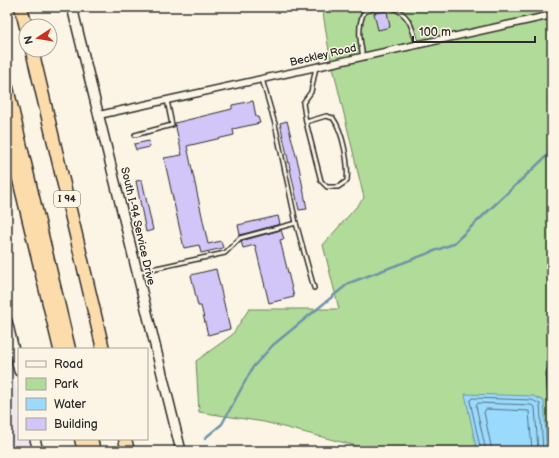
<svg xmlns="http://www.w3.org/2000/svg" width="559" height="458" font-family="'Balsamiq Sans',sans-serif">
	<style>
		.built { fill: #efe7eb }
		.green { fill: #b1db98; stroke: #6e8362 }
		.water { fill: #9adafc; stroke: #6e94a8 }
		.lines { fill: none; stroke-linecap: round; stroke-linejoin: round }
		.shore { stroke: #57717f; stroke-width: 1 }
		.stream { stroke: #6e94a8; stroke-width: 2.5 }
		.building { fill: #d2c6f8; stroke: #2b2b2b }
		.lane-casing { stroke: #2b2b2b; stroke-width: 6 }
		.street-casing { stroke: #2b2b2b; stroke-width: 9 }
		.secondary-casing { stroke: #2b2b2b; stroke-width: 12 }
		.highway-casing { stroke: #2b2b2b; stroke-width: 15 }
		.lane { stroke: #fcf5e5; stroke-width: 3 }
		.street { stroke: #fcf5e5; stroke-width: 6 }
		.secondary { stroke: #fcf5e5; stroke-width: 9 }
		.highway { stroke: #fddcac; stroke-width: 12 }
		.labels { text-anchor: middle; dominant-baseline: central; stroke-width: 3; stroke-linejoin: round; paint-order: stroke }
		.shield { fill: #fcf5e5; stroke: #6a6863; stroke-width: 1 }
		.shield-label { font-size: 10px; font-weight: bold; fill: #2b2b2b }
		.street-label { font-size: 11px; fill: #2b2b2b; stroke: #fcf5e5 }
	</style>
	<rect width="100%" height="100%" fill="#fcf5e5"/>
	<filter id="ink" filterUnits="userSpaceOnUse"><feTurbulence type="fractalNoise" baseFrequency=".025" numOctaves="2"/><feDisplacementMap in="SourceGraphic" scale="8" xChannelSelector="R" yChannelSelector="G"/><feConvolveMatrix kernelMatrix="1 2 1 2 8 2 1 2 1" color-interpolation-filters="sRGB"/></filter>
	<g filter="url(#ink)">
		<path class="built" d="M 7,351 L 19,401 L 19,439 L 28,439 L 31,451 L 7,451 Z"/>
		<path class="green" d="M 322,7 L 552,7 L 552,451 L 376,451 L 264,422 L 199,412 L 196,361 L 232,335 L 249,309 L 339,309 L 323,245 L 364,198 L 329,51 Z"/>
		<path class="water" d="M 465,394 L 533,396 L 544,401 L 547,451 L 477,451 Z"/>
		<g class="lines">
			<g class="shore">
				<path d="M 481,451 L 470,401 L 472,398 L 532,400 L 540,404 L 543,451"/>
				<path d="M 486,451 L 476,406 L 478,403 L 531,405 L 535,407 L 538,451"/>
				<path d="M 492,451 L 484,412 L 486,409 L 529,411 L 532,451"/>
			</g>
			<path class="stream" d="M 205,438 L 222,424 L 253,367 L 273,345 L 349,283 L 453,244 L 552,151"/>
		</g>
		<g class="building">
			<path d="M 387,11 L 390,27 L 378,30 L 374,13 Z"/>
			<path d="M 253,101 L 256,117 L 258,117 L 260,123 L 233,129 L 234,135 L 187,146 L 208,244 L 221,241 L 223,248 L 201,253 L 199,245 L 184,248 L 164,158 L 182,155 L 175,123 L 232,109 L 232,105 Z"/>
			<path d="M 287,121 L 299,167 L 307,209 L 299,210 L 280,123 Z"/>
			<path d="M 149,141 L 150,147 L 136,150 L 134,144 Z"/>
			<path d="M 142,180 L 153,230 L 146,232 L 136,181 Z"/>
			<path d="M 278,216 L 280,224 L 240,235 L 238,225 Z"/>
			<path d="M 281,230 L 284,239 L 280,240 L 294,297 L 269,303 L 255,245 L 243,248 L 241,241 Z"/>
			<path d="M 216,269 L 230,329 L 208,335 L 201,306 L 198,306 L 191,275 Z"/>
		</g>
		<g class="lines">
			<defs>
				<g id="lane">
					<path d="M 390,7 C 409,13 412,26 417,45"/>
					<path d="M 363,57 C 360,41 357,27 364,12 L 378,7"/>
					<path d="M 262,79 L 275,124 L 296,223 L 314,288"/>
					<path d="M 306,122 L 326,116 L 333,118 C 343,132 349,164 347,181 L 338,187 L 327,187 L 321,181 L 306,122 L 303,103 L 311,92 L 316,67"/>
					<path d="M 135,135 L 172,125 L 167,100"/>
					<path d="M 138,272 L 225,253 L 240,238 L 296,223"/>
				</g>
				<g id="street">
					<path d="M 99,115 L 552,15"/>
					<path d="M 552,367 L 550,374 L 552,399"/>
				</g>
				<g id="secondary">
					<path d="M 72,7 L 181,451"/>
					<path d="M 7,321 L 19,371"/>
					<path d="M 35,439 L 38,451"/>
				</g>
				<g id="highway">
					<path d="M 21,7 L 26,27"/>
					<path d="M 32,50 L 103,349"/>
					<path d="M 7,88 L 69,349"/>
					<path d="M 7,130 L 60,349"/>
					<path d="M 81,439 L 84,451"/>
					<path d="M 91,439 L 94,451"/>
					<path d="M 125,439 L 128,451"/>
				</g>
			</defs>
			<use href="#lane" class="lane-casing"/>
			<use href="#street" class="street-casing"/>
			<use href="#secondary" class="secondary-casing"/>
			<use href="#highway" class="highway-casing"/>
			<use href="#lane" class="lane"/>
			<use href="#street" class="street"/>
			<use href="#secondary" class="secondary"/>
			<use href="#highway" class="highway"/>
		</g>
	</g>
	<g class="labels">
		<rect class="shield" x="54" y="191" width="26" height="16" rx="3"/>
		<g class="shield-label">
			<text x="67" y="199">I 94</text>
		</g>
		<g class="street-label">
			<text transform="translate(323 55) rotate(-13)">Beckley Road</text>
			<text transform="translate(138 226) rotate(77)">South I-94 Service Drive</text>
		</g>
	</g>
	<rect width="559" height="458" fill="none" stroke="#fcf5e5" stroke-width="24"/>
	<rect x="12" y="12" width="535" height="434" fill="none" stroke="#2b2b2b" stroke-width="1.5" filter="url(#ink)"/>
	<rect x="18" y="348" width="130" height="92" fill="#fcf5e5" stroke="#a8a49b"/>
	<rect x="26" y="361" width="20" height="6" fill="#fcf5e5" stroke="#a8a49b"/>
	<text x="54" y="368" font-size="12" fill="#2b2b2b">Road</text>
	<rect x="26" y="378" width="20" height="12" fill="#b1db98" stroke="#a8a49b"/>
	<text x="54" y="388" font-size="12" fill="#2b2b2b">Park</text>
	<rect x="26" y="398" width="20" height="12" fill="#9adafc" stroke="#a8a49b"/>
	<text x="54" y="408" font-size="12" fill="#2b2b2b">Water</text>
	<rect x="26" y="418" width="20" height="12" fill="#d2c6f8" stroke="#a8a49b"/>
	<text x="54" y="428" font-size="12" fill="#2b2b2b">Building</text>
	<g transform="translate(38 38) rotate(258)"><circle r="19" fill="#fcf5e5" stroke="#a8a49b"/>
	<path d="M0-3L7 15L0 10L-7 15Z" fill="#c8321e"/>
	<text y="-6" font-size="11" font-weight="bold" text-anchor="middle" fill="#2b2b2b">N</text>
	</g>
	<path d="M413 36v6h122v-6" fill="none" stroke="#2b2b2b" stroke-width="2"/>
	<text x="419" y="36" font-size="12" fill="#2b2b2b" stroke="#fcf5e5" stroke-width="3" paint-order="stroke">100 m</text>
</svg>
